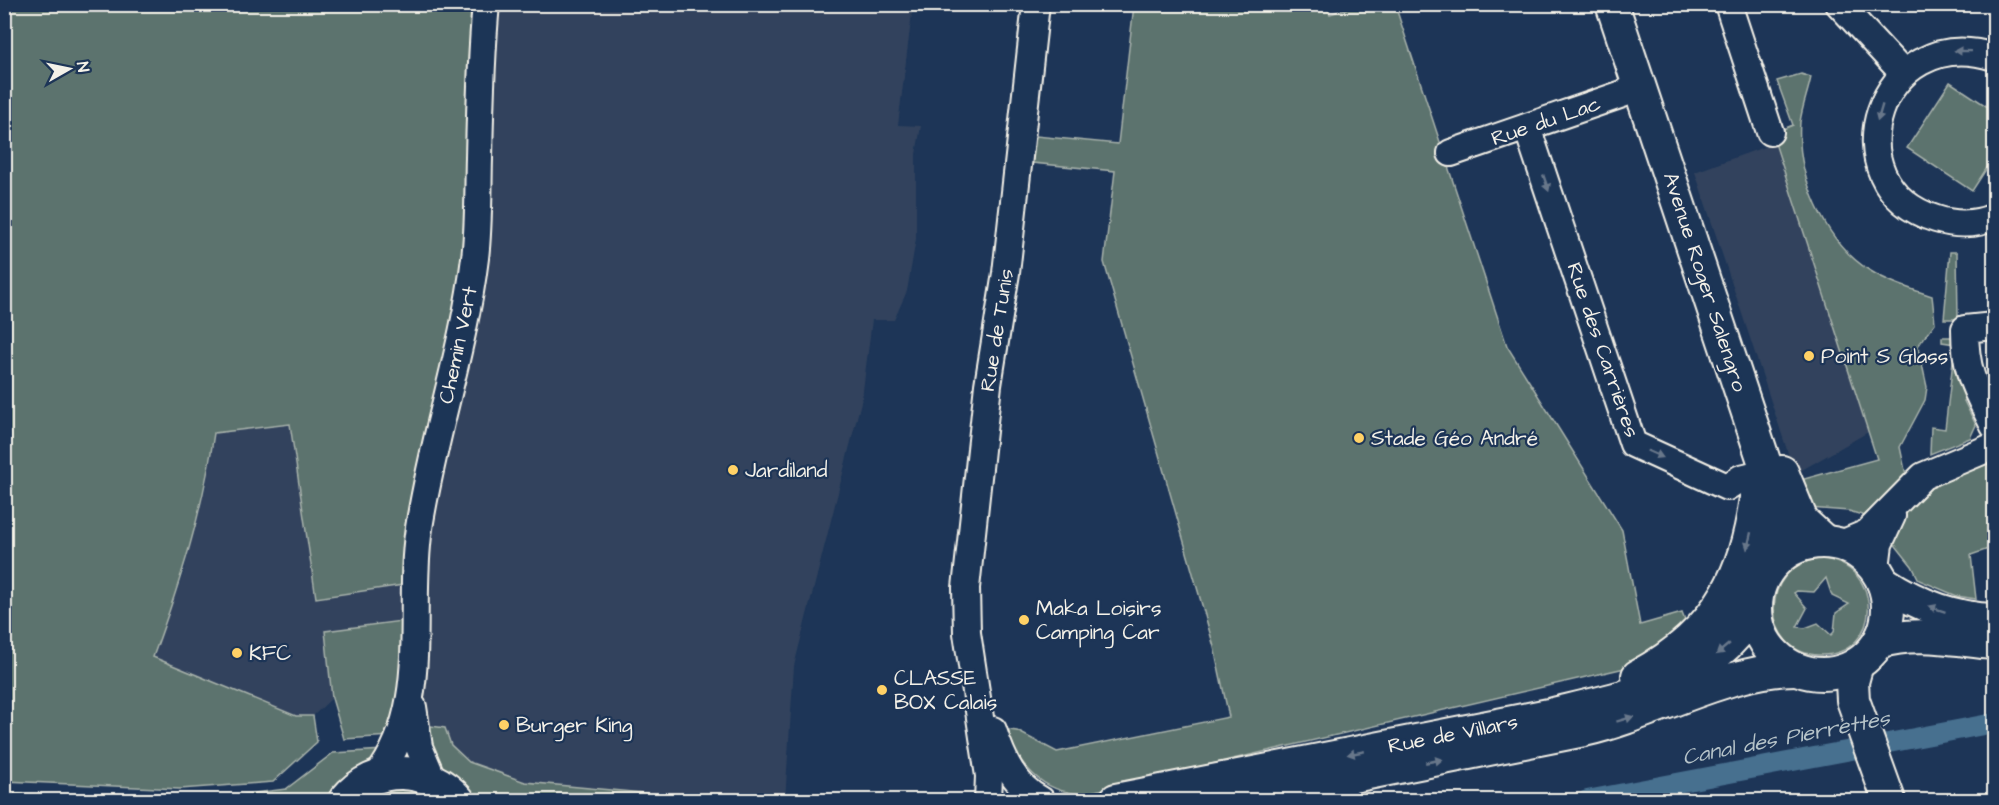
<svg xmlns="http://www.w3.org/2000/svg" width="1999" height="805" font-family="'Architects Daughter',sans-serif">
	<style>
		.built { fill: #32435d }
		.green { fill: #5c736e; stroke: #a8b2ab; stroke-width: 1.5; fill-rule: evenodd }
		.lines { fill: none; stroke-linecap: round; stroke-linejoin: round }
		.canal { stroke: #476f8f; stroke-width: 20 }
		.minor-casing { stroke: #f4f1e8; stroke-width: 30 }
		.major-casing { stroke: #f4f1e8; stroke-width: 36 }
		.minor { stroke: #1d3557; stroke-width: 26 }
		.major { stroke: #1d3557; stroke-width: 32 }
		.oneway { fill: #68778a }
		.poi-dot { fill: #ffd166; stroke: #1d3557; stroke-width: 2 }
		.labels { text-anchor: middle; dominant-baseline: central; stroke-width: 4.5; stroke-linejoin: round; paint-order: stroke }
		.street-label { font-size: 21px; fill: #f4f1e8; stroke: #1d3557 }
		.poi-label { font-size: 21px; fill: #f4f1e8; stroke: #1d3557; text-anchor: start }
		.water-label { font-size: 22px; font-style: italic; fill: #b7c4c9; stroke: #1d3557 }
	</style>
	<rect width="100%" height="100%" fill="#1d3557"/>
	<filter id="ink" filterUnits="userSpaceOnUse"><feTurbulence type="fractalNoise" baseFrequency=".0167" numOctaves="2"/><feDisplacementMap in="SourceGraphic" scale="12" xChannelSelector="R" yChannelSelector="G"/><feConvolveMatrix kernelMatrix="1 2 1 2 8 2 1 2 1" color-interpolation-filters="sRGB"/></filter>
	<g filter="url(#ink)">
		<g class="built">
			<path d="M 476,5 L 913,5 L 898,125 L 921,126 L 916,154 L 916,239 L 907,291 L 894,320 L 872,320 L 862,398 L 794,666 L 785,800 L 701,800 L 633,795 L 525,782 L 469,762 L 451,745 L 445,728 L 397,719 L 325,631 L 332,698 L 313,716 L 296,716 L 153,657 L 183,574 L 206,485 L 214,433 L 290,424 L 316,598 Z"/>
			<path d="M 1775,143 L 1870,431 L 1795,474 L 1695,172 Z"/>
		</g>
		<g class="green">
			<path d="M 1290,4 L 1328,4 L 1330,14 L 1358,5 L 1395,5 L 1507,346 L 1622,530 L 1640,625 L 1682,613 L 1689,631 L 1629,667 L 1082,794 C 1038,792 1022,764 1001,729 L 1017,731 L 1057,752 L 1229,717 L 1214,647 L 1104,262 L 1115,171 L 1032,163 L 1036,136 L 1118,144 L 1134,5 Z"/>
			<path d="M 5,5 L 476,5 L 466,245 L 403,585 L 316,598 L 290,424 L 214,433 C 203,511 180,583 153,657 L 296,716 L 313,716 L 317,742 L 273,782 L 180,789 L 5,781 Z"/>
			<path d="M 1801,74 L 1811,77 C 1808,92 1802,107 1800,122 C 1796,174 1824,242 1869,270 C 1888,282 1911,289 1932,296 L 1935,323 L 1918,346 L 1927,387 L 1925,400 L 1900,447 L 1906,475 L 1865,516 L 1849,511 L 1809,508 L 1797,481 L 1877,459 L 1775,143 L 1778,131 L 1793,125 L 1777,81 Z"/>
			<path d="M 1950,82 L 1994,111 L 1994,157 L 1972,191 L 1907,148 Z"/>
			<path d="M 1950,252 L 1957,252 L 1958,319 L 1944,319 Z"/>
			<path d="M 1942,337 L 1957,337 L 1971,397 L 1964,401 L 1976,425 L 1970,438 L 1930,454 L 1931,427 L 1945,429 L 1955,344 L 1942,342 Z"/>
			<path d="M 1994,458 L 1994,547 L 1971,555 L 1976,599 L 1957,596 L 1919,580 L 1912,566 L 1892,541 L 1912,501 L 1928,489 Z"/>
			<path d="M 1820,559 C 1886,563 1883,656 1820,655 C 1760,654 1758,565 1820,559 ZM 1826,578 L 1832,596 L 1849,604 L 1836,613 L 1834,632 L 1831,635 L 1818,623 L 1805,628 L 1797,627 L 1807,608 L 1794,593 L 1797,591 L 1814,592 Z"/>
			<path d="M 409,620 L 391,736 L 344,739 L 332,698 L 325,631 Z"/>
			<path d="M 431,726 L 445,728 L 451,745 L 469,762 L 525,782 L 718,800 L 469,800 L 428,752 Z"/>
			<path d="M 386,750 L 346,778 L 328,800 L 199,800 L 286,789 L 333,753 Z"/>
			<path d="M 405,789 L 421,792 L 435,800 L 368,800 L 390,790 Z"/>
			<path d="M 5,793 L 122,800 L 15,800 Z"/>
		</g>
		<g class="lines">
			<path class="canal" d="M 1587,800 L 1994,723"/>
			<defs>
				<g id="minor">
					<path d="M 1728,4 L 1770,132"/>
					<path d="M 1839,4 L 1903,73"/>
					<path d="M 1994,57 C 1878,20 1827,185 1936,219 C 1955,225 1976,225 1994,217"/>
					<path d="M 1527,127 L 1633,444 L 1727,487 L 1741,478 L 1758,474"/>
					<path d="M 1451,153 L 1640,88"/>
					<path d="M 1994,326 L 1965,329 C 1965,372 1975,388 1994,426"/>
					<path d="M 1841,544 L 1867,533 L 1923,476 L 1994,446"/>
					<path d="M 1876,568 L 1879,544 L 1892,516"/>
					<path d="M 413,707 L 419,747 L 433,780"/>
					<path d="M 993,730 C 1002,758 1014,786 1041,800"/>
					<path d="M 376,778 C 433,705 406,612 419,528 C 433,437 464,349 475,258 C 479,225 478,191 479,158 C 480,107 481,56 486,4"/>
					<path d="M 988,800 L 989,776 L 967,633 L 966,588 L 988,385 L 1006,273 L 1036,4"/>
				</g>
				<g id="major">
					<path d="M 1612,4 L 1767,470 L 1777,531 L 1773,563"/>
					<path d="M 1782,472 L 1802,521 L 1824,541"/>
					<circle cx="1822" cy="608" r="66"/>
					<path d="M 1883,582 C 1916,604 1955,619 1994,620"/>
					<path d="M 1879,642 C 1916,630 1956,640 1994,643"/>
					<path d="M 1857,664 L 1852,682 L 1853,700 L 1889,800"/>
					<path d="M 1638,676 C 1721,631 1751,568 1758,478"/>
					<path d="M 345,800 C 375,763 428,765 458,800"/>
					<path d="M 1116,800 L 1549,715 C 1624,697 1723,681 1756,602"/>
					<path d="M 1233,800 L 1584,730 C 1654,714 1724,670 1795,669"/>
				</g>
			</defs>
			<use href="#minor" class="minor-casing"/>
			<use href="#major" class="major-casing"/>
			<use href="#minor" class="minor"/>
			<use href="#major" class="major"/>
		</g>
		<defs><path id="oneway-solid" d="M-6-.8H1V-3.2L6.5 0L1 3.2V.8H-6Z" transform="scale(1.5)"/></defs>
		<g class="oneway">
			<use href="#oneway-solid" transform="translate(1963 51) rotate(-179)"/>
			<use href="#oneway-solid" transform="translate(1880 113) rotate(106)"/>
			<use href="#oneway-solid" transform="translate(1546 183) rotate(71)"/>
			<use href="#oneway-solid" transform="translate(1655 454) rotate(24)"/>
			<use href="#oneway-solid" transform="translate(1749 541) rotate(103)"/>
			<use href="#oneway-solid" transform="translate(1937 609) rotate(-161)"/>
			<use href="#oneway-solid" transform="translate(1723 649) rotate(140)"/>
			<use href="#oneway-solid" transform="translate(1625 719) rotate(-17)"/>
			<use href="#oneway-solid" transform="translate(1356 753) rotate(169)"/>
			<use href="#oneway-solid" transform="translate(1434 761) rotate(-11)"/>
		</g>
	</g>
	<g class="poi-dot">
		<circle cx="1809" cy="356" r="6"/>
		<circle cx="1359" cy="438" r="6"/>
		<circle cx="733" cy="470" r="6"/>
		<circle cx="1024" cy="620" r="6"/>
		<circle cx="237" cy="653" r="6"/>
		<circle cx="882" cy="690" r="6"/>
		<circle cx="504" cy="725" r="6"/>
	</g>
	<g class="labels">
		<g class="street-label">
			<text transform="translate(1546 121) rotate(-19)">Rue du Lac</text>
			<text transform="translate(1705 282) rotate(72)">Avenue Roger Salengro</text>
			<text transform="translate(997 330) rotate(-81)">Rue de Tunis</text>
			<text transform="translate(458 345) rotate(-78)">Chemin Vert</text>
			<text transform="translate(1603 350) rotate(71)">Rue des Carrières</text>
			<text transform="translate(1453 734) rotate(-11)">Rue de Villars</text>
		</g>
		<g class="poi-label">
			<text x="1821" y="356">Point S Glass</text>
			<text x="1371" y="438">Stade Géo André</text>
			<text x="745" y="470">Jardiland</text>
			<text x="1036" y="608">Maka Loisirs<tspan x="1036" dy="24">Camping Car</tspan></text>
			<text x="249" y="653">KFC</text>
			<text x="894" y="678">CLASSE<tspan x="894" dy="24">BOX Calais</tspan></text>
			<text x="516" y="725">Burger King</text>
		</g>
		<g class="water-label">
			<text transform="translate(1786 738) rotate(-11)">Canal des Pierrettes</text>
		</g>
	</g>
	<rect width="1999" height="805" fill="none" stroke="#1d3557" stroke-width="24"/>
	<rect x="12" y="12" width="1975" height="781" fill="none" stroke="#f4f1e8" stroke-width="2" filter="url(#ink)"/>
	<g transform="translate(69 69) rotate(81)" stroke="#1d3557" stroke-width="4.5" paint-order="stroke">
	<path d="M0-4.5L10 22L0 15L-10 22Z" fill="#f4f1e8"/>
	<text y="-9" font-size="16" font-weight="bold" text-anchor="middle" fill="#f4f1e8">N</text>
	</g>
</svg>
